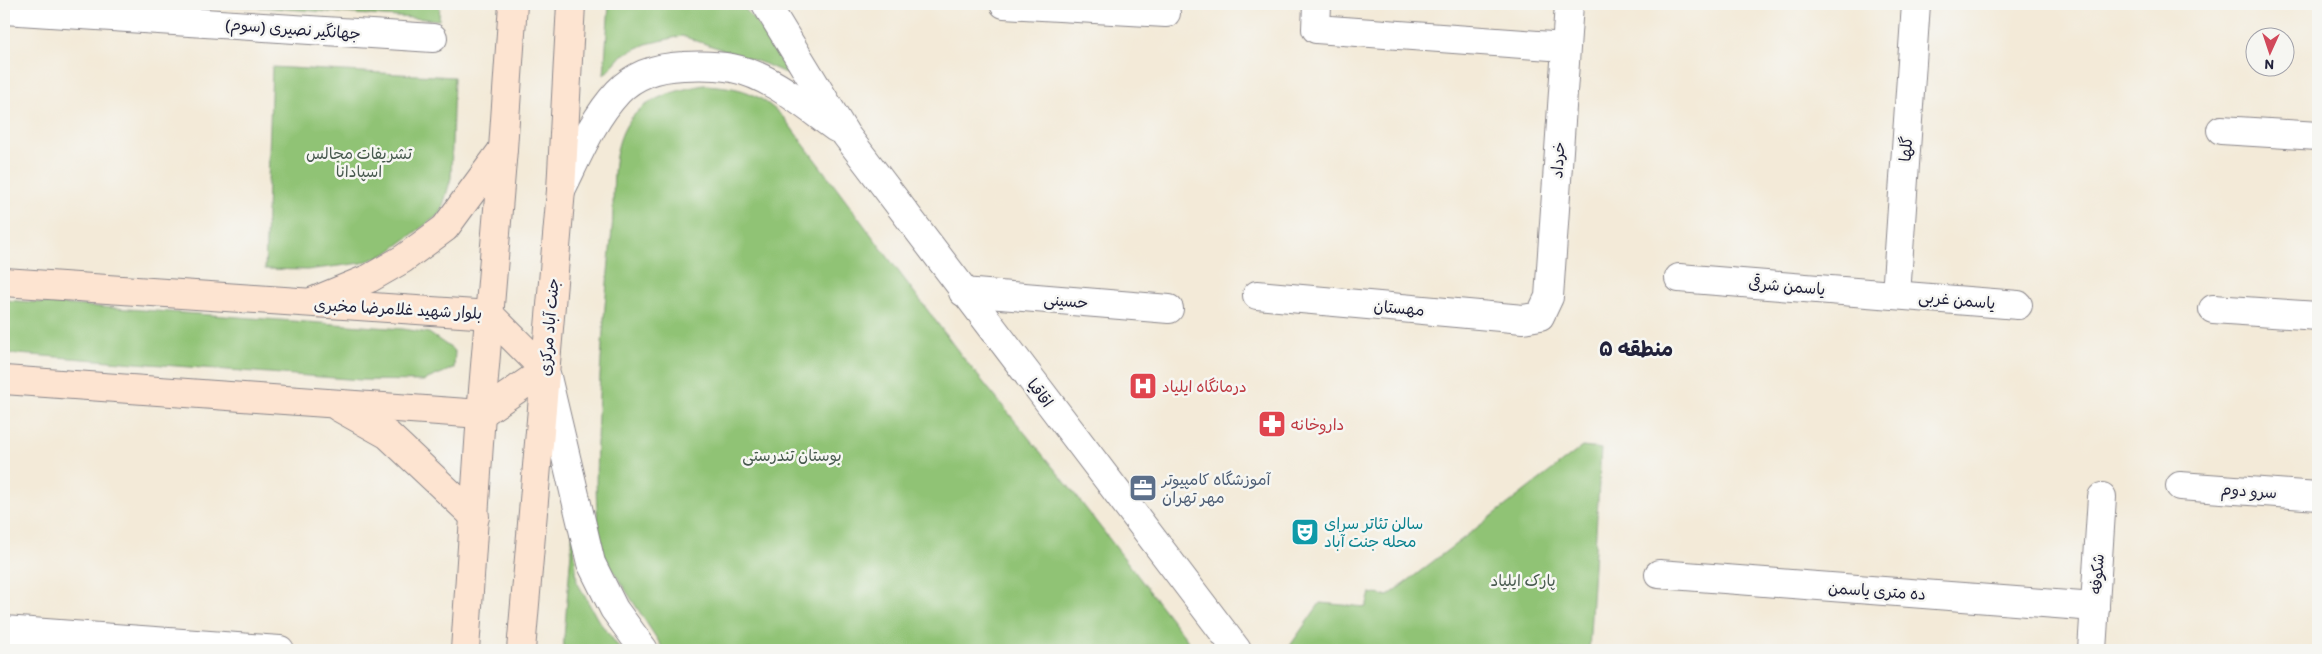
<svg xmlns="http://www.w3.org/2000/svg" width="2322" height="654" font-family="Itim,'Playpen Sans Arabic',sans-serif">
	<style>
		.green { fill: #90c374; stroke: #597258 }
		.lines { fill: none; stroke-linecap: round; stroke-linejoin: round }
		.street-casing { stroke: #8a868a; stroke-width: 30 }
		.secondary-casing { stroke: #8a868a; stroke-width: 30 }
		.street { stroke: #fff; stroke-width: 28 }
		.secondary { stroke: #fde4d1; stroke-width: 28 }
		.labels { text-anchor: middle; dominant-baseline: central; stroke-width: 5; stroke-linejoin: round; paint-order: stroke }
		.street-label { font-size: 16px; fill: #22223b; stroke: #f6f6f2 }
		.park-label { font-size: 16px; fill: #485a4f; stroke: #f6f6f2 }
		.health-label { font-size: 16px; fill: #be3a42; stroke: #f6f6f2; text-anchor: start }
		.service-label { font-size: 16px; fill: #4e5e75; stroke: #f6f6f2; text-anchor: start }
		.culture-label { font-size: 16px; fill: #0d838f; stroke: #f6f6f2; text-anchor: start }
		.district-label { font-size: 21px; font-weight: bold; fill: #22223b; stroke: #f6f6f2 }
	</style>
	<rect width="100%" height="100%" fill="#f6f6f2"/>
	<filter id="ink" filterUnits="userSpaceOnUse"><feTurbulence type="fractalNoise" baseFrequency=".02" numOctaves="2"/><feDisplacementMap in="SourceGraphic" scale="10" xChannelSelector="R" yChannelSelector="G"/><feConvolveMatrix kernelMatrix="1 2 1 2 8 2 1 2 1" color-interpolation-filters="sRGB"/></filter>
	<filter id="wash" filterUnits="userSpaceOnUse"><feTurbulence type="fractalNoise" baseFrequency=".0096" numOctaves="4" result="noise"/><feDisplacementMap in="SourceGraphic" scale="20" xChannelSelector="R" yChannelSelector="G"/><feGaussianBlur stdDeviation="1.12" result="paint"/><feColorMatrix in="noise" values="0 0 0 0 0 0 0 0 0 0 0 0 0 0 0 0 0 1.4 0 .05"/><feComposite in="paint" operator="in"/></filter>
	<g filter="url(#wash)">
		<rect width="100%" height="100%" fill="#f3ead8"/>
		<g class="green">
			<path d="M 219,4 L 440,4 L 439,20 Z"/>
			<path d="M 609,4 L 741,4 L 805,82 L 765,64 L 682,36 L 646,44 L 622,55 L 604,75 Z"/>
			<path d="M 272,67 L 454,77 L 451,178 L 441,213 L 386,254 L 362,263 L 307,270 L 265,269 Z"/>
			<path d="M 704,85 C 741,87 758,92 784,118 L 961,355 L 1074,493 L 1195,650 L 664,650 L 605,558 C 594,521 596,480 597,442 C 599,371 605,301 612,230 C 615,197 609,156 626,126 C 641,99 676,90 704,85 Z"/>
			<path d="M 4,300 L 403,329 L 429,333 L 455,351 L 454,368 L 423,381 L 361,380 L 4,353 Z"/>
			<path d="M 1582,447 L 1601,449 L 1589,650 L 1287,650 L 1320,603 L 1366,607 L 1370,593 L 1388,596 Z"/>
			<path d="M 573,527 L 577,582 L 598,620 L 621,650 L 563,650 Z"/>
		</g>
	</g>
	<g filter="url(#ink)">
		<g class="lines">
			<defs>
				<g id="street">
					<path d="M 766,4 L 846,135 L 1237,650"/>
					<path d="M 1004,4 L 1166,13"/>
					<path d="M 1317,4 L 1316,29 L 1565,47"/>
					<path d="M 4,10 L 433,38"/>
					<path d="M 2221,130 L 2318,136"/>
					<path d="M 561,190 C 578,156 592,120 618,92 C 635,74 658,67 683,66 C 699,65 715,65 732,68 C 770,75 805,106 836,128"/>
					<path d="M 1679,278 L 2018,305"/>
					<path d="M 963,292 L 1169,309"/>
					<path d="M 1257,295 L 1523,319 L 1540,316 L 1549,297 L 1569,4"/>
					<path d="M 1896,295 L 1916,4"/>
					<path d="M 2213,309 L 2318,316"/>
					<path d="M 547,377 L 591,563 L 614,609 L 644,650"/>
					<path d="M 2180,486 L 2318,496"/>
					<path d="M 1659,574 L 2095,607"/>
					<path d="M 4,630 L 280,650"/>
					<path d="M 2092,650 L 2102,497"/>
				</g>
				<g id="secondary">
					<path d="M 4,282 L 490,315 L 545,370 L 481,414 L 4,380"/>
					<path d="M 314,301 L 370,278 L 403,259 L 445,228 L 503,149"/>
					<path d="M 338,407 L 388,435 L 475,517"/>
					<path d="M 465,650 L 481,414 L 503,149 L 513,4"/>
					<path d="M 521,650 L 561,190 L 571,4"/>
				</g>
			</defs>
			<use href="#street" class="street-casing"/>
			<use href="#secondary" class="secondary-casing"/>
			<use href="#street" class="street"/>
			<use href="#secondary" class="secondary"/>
		</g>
	</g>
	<defs>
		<symbol id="hospital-square" viewBox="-11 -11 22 22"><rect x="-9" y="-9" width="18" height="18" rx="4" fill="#e0444e" stroke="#f6f6f2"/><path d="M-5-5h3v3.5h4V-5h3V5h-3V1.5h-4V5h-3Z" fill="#fff"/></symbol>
		<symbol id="pharmacy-square" viewBox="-11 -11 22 22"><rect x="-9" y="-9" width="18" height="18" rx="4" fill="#e0444e" stroke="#f6f6f2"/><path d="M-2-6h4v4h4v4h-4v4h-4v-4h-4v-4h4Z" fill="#fff"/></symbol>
		<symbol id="office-square" viewBox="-11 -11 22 22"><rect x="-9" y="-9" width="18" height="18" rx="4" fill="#5c6f8a" stroke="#f6f6f2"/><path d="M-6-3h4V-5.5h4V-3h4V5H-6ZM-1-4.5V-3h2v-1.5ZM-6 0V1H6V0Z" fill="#fff"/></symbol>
		<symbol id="theatre-square" viewBox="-11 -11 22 22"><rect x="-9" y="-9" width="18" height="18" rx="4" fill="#0f9aa8" stroke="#f6f6f2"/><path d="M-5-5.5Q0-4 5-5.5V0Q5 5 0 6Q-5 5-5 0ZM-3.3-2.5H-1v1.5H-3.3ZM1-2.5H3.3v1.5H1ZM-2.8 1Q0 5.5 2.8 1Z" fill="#fff"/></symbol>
	</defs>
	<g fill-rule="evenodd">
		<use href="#hospital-square" x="1127" y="370" width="32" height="32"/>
		<use href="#pharmacy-square" x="1256" y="408" width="32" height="32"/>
		<use href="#office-square" x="1127" y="472" width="32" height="32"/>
		<use href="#theatre-square" x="1289" y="516" width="32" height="32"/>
	</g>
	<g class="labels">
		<g class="street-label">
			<text transform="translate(293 29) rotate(4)">جهانگیر نصیری (سوم)</text>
			<text transform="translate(1906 149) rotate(-86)">گلها</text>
			<text transform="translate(1558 160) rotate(-86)">خرداد</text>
			<text transform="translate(1787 286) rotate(5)">یاسمن شرقی</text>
			<text transform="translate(1957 300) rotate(5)">یاسمن غربی</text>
			<text transform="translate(1066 301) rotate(5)">حسینی</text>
			<text transform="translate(1399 308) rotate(5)">مهستان</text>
			<text transform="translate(398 309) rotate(3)">بلوار شهید غلامرضا مخبری</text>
			<text transform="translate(549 327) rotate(-85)">جنت آباد مرکزی</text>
			<text transform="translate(1040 393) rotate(53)">اقاقیا</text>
			<text transform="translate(2249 491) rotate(4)">سرو دوم</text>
			<text transform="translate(2097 574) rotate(-86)">شکوفه</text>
			<text transform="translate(1877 591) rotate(4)">ده متری یاسمن</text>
		</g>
		<g class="park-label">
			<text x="359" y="153">تشریفات مجالس<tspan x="359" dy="18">اسپادانا</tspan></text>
			<text x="792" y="455">بوستان تندرستی</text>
			<text x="1523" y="580">پارک ایلیاد</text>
		</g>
		<g class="health-label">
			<text x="1162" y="386">درمانگاه ایلیاد</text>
			<text x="1291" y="424">داروخانه</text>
		</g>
		<g class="service-label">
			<text x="1162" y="479">آموزشگاه کامپیوتر<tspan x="1162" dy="18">مهر تهران</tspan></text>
		</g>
		<g class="culture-label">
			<text x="1324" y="523">سالن تئاتر سرای<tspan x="1324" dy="18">محله جنت آباد</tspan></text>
		</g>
		<g class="district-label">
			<text x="1636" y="348">منطقه ۵</text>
		</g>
	</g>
	<rect width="2322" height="654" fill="none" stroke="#f6f6f2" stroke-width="20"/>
	<g transform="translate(2270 52) rotate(183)"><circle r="24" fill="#f6f6f2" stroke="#a1a1a9"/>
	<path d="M0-4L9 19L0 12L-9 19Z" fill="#d1495b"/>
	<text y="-8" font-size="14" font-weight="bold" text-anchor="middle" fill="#22223b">N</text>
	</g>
</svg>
